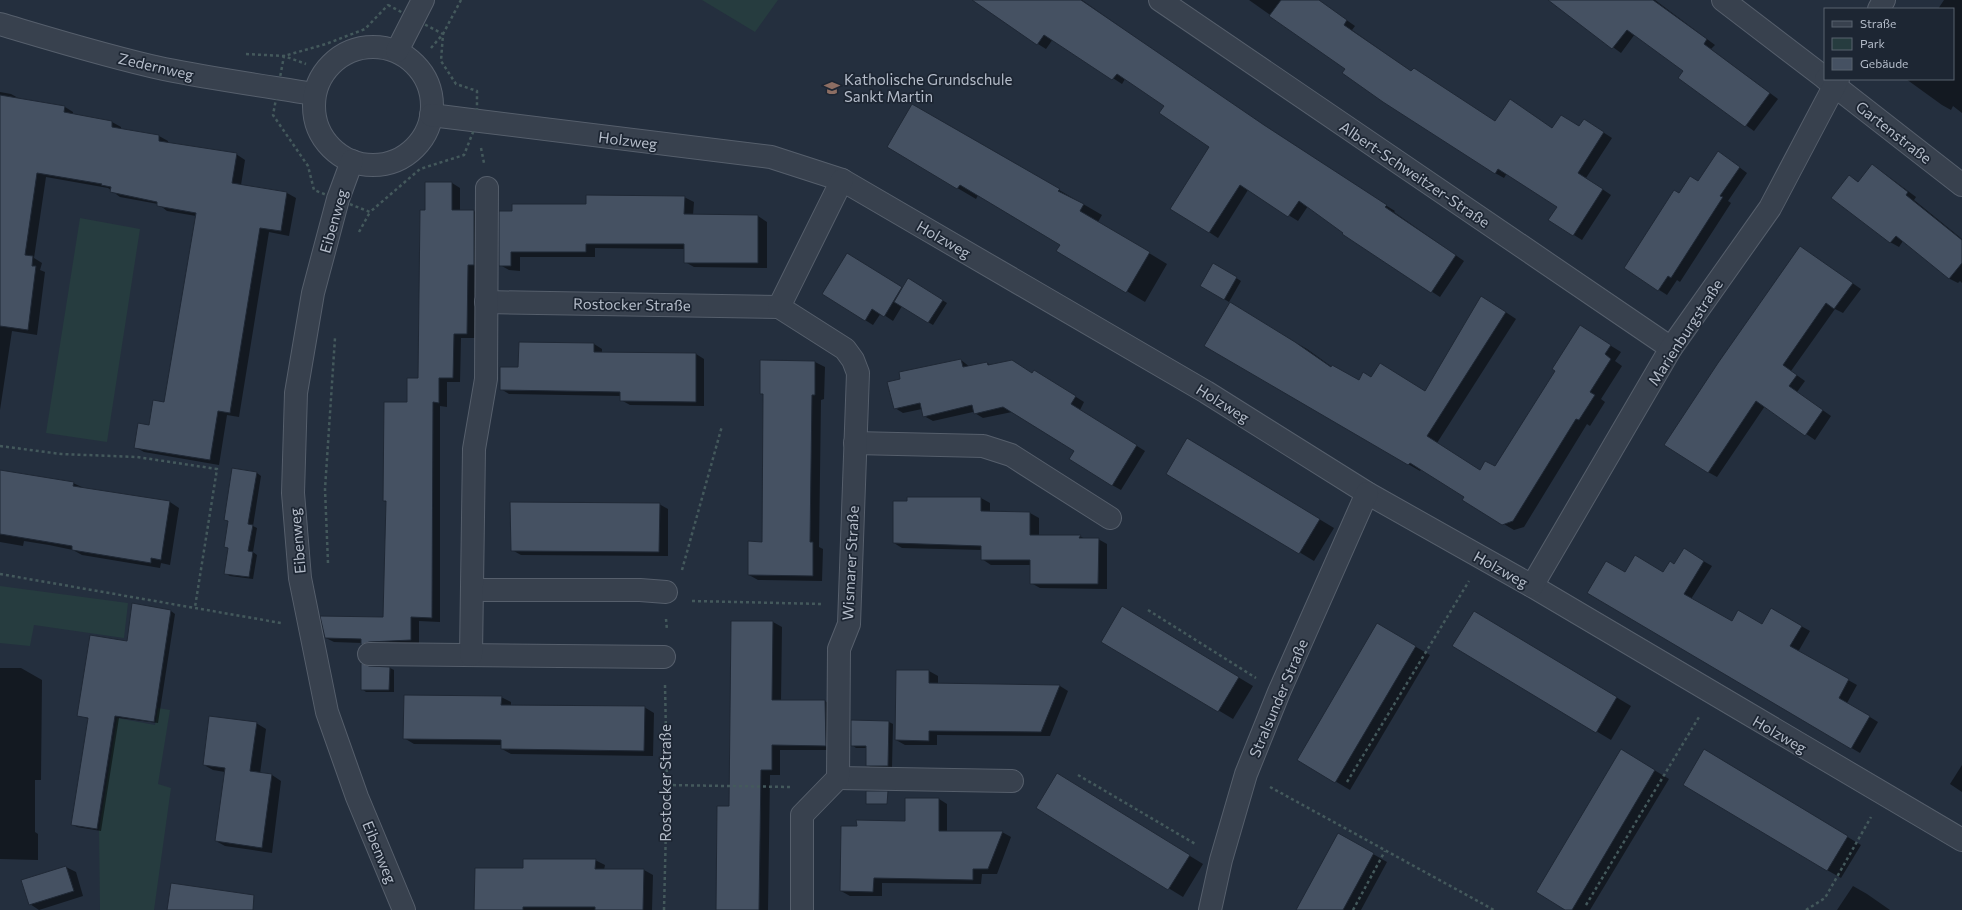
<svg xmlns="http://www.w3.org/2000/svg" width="1962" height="910" font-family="Commissioner,sans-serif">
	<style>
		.green { fill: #263c3f }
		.shadow { fill: #0007 }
		.building { fill: #455162; stroke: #1f2835 }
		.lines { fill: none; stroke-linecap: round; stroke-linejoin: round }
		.street-casing { stroke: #565f6c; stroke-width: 24 }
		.path { stroke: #44595c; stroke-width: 2.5; stroke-dasharray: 3 3; stroke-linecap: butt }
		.street { stroke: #38414e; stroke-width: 22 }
		.labels { text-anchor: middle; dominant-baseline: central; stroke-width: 3.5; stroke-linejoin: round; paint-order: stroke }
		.street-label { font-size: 15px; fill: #b4bcc9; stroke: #1d2633 }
		.poi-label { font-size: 15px; fill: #b4bcc9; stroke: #1d2633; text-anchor: start }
	</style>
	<rect width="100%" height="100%" fill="#242f3e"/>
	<g class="green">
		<path d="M 702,0 L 778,0 L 755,32 Z"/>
		<path d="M 80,218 L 140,229 L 107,442 L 46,433 Z"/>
		<path d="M 0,586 L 128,603 L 124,638 L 34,625 L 30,646 L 0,643 Z"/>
		<path d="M 158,708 L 170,710 L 158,784 L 171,788 L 154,910 L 100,910 L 99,830 L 117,718 L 155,725 Z"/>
	</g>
	<g class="shadow">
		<path d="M 993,0 L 1082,0 L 1203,85 L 1356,187 L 1395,211 L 1394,212 L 1464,261 L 1440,297 L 1344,234 L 1344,233 L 1308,206 L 1298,221 L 1248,190 L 1218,238 L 1172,208 L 1211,147 L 1165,105 L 1125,79 L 1122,84 L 1053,39 L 1046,49 L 1038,44 L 987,9 Z"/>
		<path d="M 1249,0 L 1318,0 L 1355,26 L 1352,30 L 1412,72 L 1495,122 L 1553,129 L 1592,125 L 1612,138 L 1586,178 L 1611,195 L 1582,240 L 1550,220 L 1558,206 L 1507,173 L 1504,178 L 1495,173 Z"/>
		<path d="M 1555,0 L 1655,0 L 1715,45 L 1711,49 L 1778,99 L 1754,131 L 1679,77 L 1684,71 L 1635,34 L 1621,53 L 1565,12 Z"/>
		<path d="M 1944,0 L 1962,0 L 1962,113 L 1953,106 L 1951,110 L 1942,105 L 1906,79 L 1953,79 L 1953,9 L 1938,9 Z"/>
		<path d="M 0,92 L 11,94 L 20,99 L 65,107 L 73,112 L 73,115 L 112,122 L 121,127 L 121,129 L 159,136 L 168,141 L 168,144 L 236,154 L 245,160 L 241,185 L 287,193 L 296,198 L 289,236 L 269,232 L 239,417 L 227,415 L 219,465 L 144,452 L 135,447 L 165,403 L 196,216 L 167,211 L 158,204 L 120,197 L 108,188 L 46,177 L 34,258 L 42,263 L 40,270 L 45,272 L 37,335 L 12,331 L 0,410 Z"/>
		<path d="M 913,105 L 1102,215 L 1098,222 L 1167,264 L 1145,302 L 1058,250 L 1061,245 L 978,195 L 976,199 L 888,147 Z"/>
		<path d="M 1727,158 L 1747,173 L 1728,201 L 1731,203 L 1680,282 L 1677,280 L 1667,295 L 1625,268 L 1679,194 L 1698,182 Z"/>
		<path d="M 1873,165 L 1916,197 L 1914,200 L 1962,239 L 1962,283 L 1960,281 L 1958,283 L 1950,279 L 1903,241 L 1899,247 L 1890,242 L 1849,176 L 1859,182 Z"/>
		<path d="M 452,183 L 460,188 L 460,211 L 474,211 L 482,216 L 476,269 L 475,338 L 461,338 L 460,382 L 447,382 L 447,407 L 440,406 L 440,622 L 419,621 L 419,644 L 370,649 L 362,643 L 334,642 L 326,638 L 384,618 L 387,502 L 384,501 L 408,403 L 419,378 L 426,211 Z"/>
		<path d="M 684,197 L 694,202 L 693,215 L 758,216 L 767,222 L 767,268 L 694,267 L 685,262 L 685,249 L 595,248 L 595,257 L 520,257 L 520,271 L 509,270 L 500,265 L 512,212 Z"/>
		<path d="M 1800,247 L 1861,289 L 1843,313 L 1835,309 L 1791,371 L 1805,381 L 1797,392 L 1831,416 L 1815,440 L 1765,406 L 1717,477 L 1708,472 Z"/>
		<path d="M 856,260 L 903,288 L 908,279 L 947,303 L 933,325 L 902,306 L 893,321 L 881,313 L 873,325 L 865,320 Z"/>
		<path d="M 1214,264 L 1241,281 L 1229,302 L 1201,285 Z"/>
		<path d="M 1492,303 L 1516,319 L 1437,443 L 1481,471 L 1495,467 L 1590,333 L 1621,352 L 1615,361 L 1622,366 L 1601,399 L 1605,402 L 1590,426 L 1587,424 L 1524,527 L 1514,530 L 1463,500 L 1465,497 L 1421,469 L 1420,471 L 1205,345 L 1230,304 L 1307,349 L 1332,367 L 1359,382 L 1372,378 L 1426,392 Z"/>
		<path d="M 594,344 L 602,349 L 602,353 L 696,354 L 704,359 L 704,406 L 630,405 L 621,400 L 621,396 L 509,394 L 501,389 L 519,368 Z"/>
		<path d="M 961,360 L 970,367 L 987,363 L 991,365 L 1043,376 L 1084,402 L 1080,410 L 1145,451 L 1121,490 L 1112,485 L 1075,451 L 1012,412 L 983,418 L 973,412 L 933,421 L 924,416 L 922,409 L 903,413 L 895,408 Z"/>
		<path d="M 761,361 L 815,362 L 825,367 L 824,399 L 821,400 L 819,547 L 823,549 L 822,581 L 758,580 L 749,575 L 763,543 L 764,395 L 761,393 Z"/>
		<path d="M 1201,448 L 1334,528 L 1314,561 L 1168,473 Z"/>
		<path d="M 257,473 L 261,476 L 253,526 L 257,528 L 253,552 L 257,555 L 253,579 L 230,576 L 225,573 L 229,549 L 225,546 L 229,522 L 225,520 Z"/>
		<path d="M 0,475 L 73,483 L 84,488 L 170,502 L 179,508 L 170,565 L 161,563 L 160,568 L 82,555 L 73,550 L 49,545 L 24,541 L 23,546 L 0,542 Z"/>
		<path d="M 908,498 L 981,498 L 990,503 L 990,512 L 1030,513 L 1039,518 L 1039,536 L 1080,536 L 1085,539 L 1098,539 L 1107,544 L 1107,589 L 1040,588 L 1031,583 L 1031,565 L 991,565 L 982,559 L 982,550 L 902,548 L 894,543 Z"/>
		<path d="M 659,504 L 668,509 L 668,556 L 521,555 L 512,550 Z"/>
		<path d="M 1684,550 L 1712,566 L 1691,599 L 1732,622 L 1762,625 L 1771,609 L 1810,631 L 1798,652 L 1857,685 L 1847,703 L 1878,722 L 1860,753 L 1589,593 L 1625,573 L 1664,573 L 1675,565 Z"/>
		<path d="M 171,611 L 175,614 L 158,723 L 119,718 L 101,831 L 77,827 L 72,824 L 89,719 L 78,715 L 128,642 Z"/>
		<path d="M 1136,616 L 1253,686 L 1233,719 L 1102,641 Z"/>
		<path d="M 1488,620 L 1631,706 L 1611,740 L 1454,646 Z"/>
		<path d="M 773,622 L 782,627 L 781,701 L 825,701 L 834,707 L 834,750 L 780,750 L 780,775 L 770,775 L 768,910 L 717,910 L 730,807 Z"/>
		<path d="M 1378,625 L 1430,655 L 1350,790 L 1298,759 Z"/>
		<path d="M 0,668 L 21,668 L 42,680 L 41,780 L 35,780 L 35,832 L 38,834 L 38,860 L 0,859 Z"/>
		<path d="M 369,668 L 390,668 L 394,670 L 394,692 L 366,692 L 362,689 Z"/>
		<path d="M 929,671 L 938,676 L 938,684 L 1060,686 L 1068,691 L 1050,736 L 937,735 L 937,745 L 905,745 L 896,740 Z"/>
		<path d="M 501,697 L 511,702 L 511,706 L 644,707 L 654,713 L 653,756 L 511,754 L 502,749 L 502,745 L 414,744 L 404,738 Z"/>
		<path d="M 889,722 L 893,724 L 892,768 L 872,768 L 867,765 L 867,748 L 856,748 L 852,745 Z"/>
		<path d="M 256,723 L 266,729 L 260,774 L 272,775 L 281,781 L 272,853 L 225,846 L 216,841 L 225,772 L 213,770 L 204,765 Z"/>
		<path d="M 1636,759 L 1669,779 L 1590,910 L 1567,910 Z"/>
		<path d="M 1718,759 L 1861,845 L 1841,878 L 1827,870 Z"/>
		<path d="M 1962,765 L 1962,792 L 1950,784 Z"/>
		<path d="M 1071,783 L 1203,864 L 1183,897 L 1037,808 Z"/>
		<path d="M 939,799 L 947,804 L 947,832 L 1002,832 L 1011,837 L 997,874 L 982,874 L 981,884 L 882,883 L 882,896 L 850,896 L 841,891 L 858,827 L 906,822 Z"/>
		<path d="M 1373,854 L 1387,862 L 1361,910 L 1298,910 Z"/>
		<path d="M 595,860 L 605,865 L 604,870 L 644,870 L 653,875 L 652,910 L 475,910 L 524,869 Z"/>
		<path d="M 66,867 L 76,872 L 83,896 L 39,910 L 30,904 Z"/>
		<path d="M 1853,886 L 1867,894 L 1890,910 L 1837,910 Z"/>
	</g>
	<g class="building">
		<path d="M 972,0 L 1081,0 L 1264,125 L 1387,205 L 1385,207 L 1456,255 L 1431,293 L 1342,234 L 1343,233 L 1299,201 L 1288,217 L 1240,185 L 1209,233 L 1170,209 L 1209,147 L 1159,113 L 1164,106 L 1117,74 L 1112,80 L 1044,35 L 1037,45 Z"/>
		<path d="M 1281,0 L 1319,0 L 1347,20 L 1344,25 L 1411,71 L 1414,68 L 1495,121 L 1510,99 L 1552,128 L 1561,115 L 1579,126 L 1584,119 L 1604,132 L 1578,173 L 1603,189 L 1573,236 L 1548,220 L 1557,207 L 1498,169 L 1495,174 L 1383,102 L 1342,73 L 1345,69 L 1269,16 Z"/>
		<path d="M 1548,0 L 1653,0 L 1707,39 L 1704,44 L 1770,93 L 1745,127 L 1678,78 L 1683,71 L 1627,30 L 1612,49 Z"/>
		<path d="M 0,95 L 65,106 L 64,112 L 112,121 L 112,127 L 159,135 L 159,141 L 237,153 L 232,183 L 287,192 L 281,231 L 260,228 L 230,413 L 218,411 L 210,460 L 134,448 L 138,423 L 149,425 L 153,400 L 164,402 L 196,213 L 157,206 L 157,202 L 110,192 L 111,187 L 101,185 L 102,184 L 37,173 L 25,255 L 33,256 L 32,266 L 36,266 L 28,330 L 0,326 Z"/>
		<path d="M 912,104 L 1060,189 L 1058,191 L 1084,204 L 1080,211 L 1150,252 L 1126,293 L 1056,251 L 1060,245 L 960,185 L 957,189 L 887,147 Z"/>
		<path d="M 1718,151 L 1740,167 L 1720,196 L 1723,197 L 1671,278 L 1668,276 L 1658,291 L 1624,268 L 1674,190 L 1679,193 L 1690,176 L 1698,181 Z"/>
		<path d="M 1872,164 L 1908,192 L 1906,195 L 1962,240 L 1962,263 L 1949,279 L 1896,236 L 1890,243 L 1831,198 L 1849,175 L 1858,182 Z"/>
		<path d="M 425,182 L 452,182 L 452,210 L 474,210 L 474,265 L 468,265 L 467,334 L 454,334 L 453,378 L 439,378 L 439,403 L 433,402 L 432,618 L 411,617 L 411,640 L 369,642 L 361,645 L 361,639 L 325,638 L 320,616 L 383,617 L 386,501 L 383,501 L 384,402 L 407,402 L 407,378 L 418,378 L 420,210 L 425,210 Z"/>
		<path d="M 586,195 L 685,196 L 684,214 L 758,215 L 758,263 L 684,263 L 684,244 L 586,244 L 586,252 L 511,252 L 511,266 L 499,266 L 499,211 L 512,211 L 512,204 L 586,204 Z"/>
		<path d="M 1800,246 L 1853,283 L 1834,309 L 1826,303 L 1783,365 L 1797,375 L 1789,386 L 1823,410 L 1805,436 L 1756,401 L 1708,473 L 1664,445 L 1718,363 Z"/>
		<path d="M 847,253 L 902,287 L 884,317 L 872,309 L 865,321 L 822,294 Z"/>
		<path d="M 1213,263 L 1237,277 L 1224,300 L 1200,286 Z"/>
		<path d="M 908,278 L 943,300 L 928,323 L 894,302 Z"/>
		<path d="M 1481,296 L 1506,312 L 1427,436 L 1480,470 L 1485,461 L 1495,466 L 1555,371 L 1552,369 L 1580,325 L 1611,345 L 1605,354 L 1611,359 L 1590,392 L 1595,395 L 1579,420 L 1576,419 L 1513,521 L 1502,525 L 1462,500 L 1464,497 L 1410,463 L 1408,465 L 1204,346 L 1230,302 L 1295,342 L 1331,367 L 1332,365 L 1359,380 L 1363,372 L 1371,377 L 1380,363 L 1425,391 Z"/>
		<path d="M 519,342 L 594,343 L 594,352 L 696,353 L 696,402 L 620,401 L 620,392 L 500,390 L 500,367 L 518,367 Z"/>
		<path d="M 961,359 L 963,367 L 987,362 L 988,365 L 1012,360 L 1032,373 L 1034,370 L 1076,396 L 1071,404 L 1137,445 L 1112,486 L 1069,459 L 1074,451 L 1003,407 L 974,414 L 972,405 L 923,417 L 920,403 L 894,409 L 887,382 L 900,379 L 899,372 Z"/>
		<path d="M 760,360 L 815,361 L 815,395 L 812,395 L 810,542 L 813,542 L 813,576 L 748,575 L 748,541 L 762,542 L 763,394 L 760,394 Z"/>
		<path d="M 1187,438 L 1320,519 L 1299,554 L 1166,474 Z"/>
		<path d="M 232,468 L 257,472 L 248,524 L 253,525 L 248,551 L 253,552 L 249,577 L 224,574 L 228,548 L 224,547 L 228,521 L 224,520 Z"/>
		<path d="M 0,470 L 74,482 L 73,486 L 170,501 L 161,560 L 151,558 L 151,563 L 72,550 L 72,546 L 0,534 Z"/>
		<path d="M 907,497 L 981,497 L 981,511 L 1030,512 L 1030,535 L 1081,535 L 1079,538 L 1099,538 L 1098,584 L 1030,584 L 1030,560 L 981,560 L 981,546 L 893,543 L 893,501 L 907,501 Z"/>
		<path d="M 510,502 L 660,503 L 659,552 L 511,551 Z"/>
		<path d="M 1684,548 L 1704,561 L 1684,594 L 1732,621 L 1738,610 L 1762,624 L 1771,608 L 1802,626 L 1790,646 L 1849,679 L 1839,698 L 1870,716 L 1851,749 L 1587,593 L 1606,561 L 1625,572 L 1635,555 L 1663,572 L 1670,561 L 1674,564 Z"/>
		<path d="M 132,603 L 171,610 L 154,722 L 115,716 L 97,829 L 71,825 L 88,718 L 77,716 L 90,635 L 127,641 Z"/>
		<path d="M 1122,606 L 1239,677 L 1218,712 L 1101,642 Z"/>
		<path d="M 1474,611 L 1617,697 L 1596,733 L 1452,646 Z"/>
		<path d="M 731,621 L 773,621 L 772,700 L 825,700 L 826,746 L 772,745 L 772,770 L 761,770 L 759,910 L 716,910 L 717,806 L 729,806 Z"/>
		<path d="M 1377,623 L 1416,646 L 1335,783 L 1297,760 Z"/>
		<path d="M 361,663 L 369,666 L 390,667 L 389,690 L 361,690 Z"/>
		<path d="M 896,670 L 929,670 L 929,683 L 1060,685 L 1041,732 L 929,731 L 929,741 L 895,740 Z"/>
		<path d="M 404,695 L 502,696 L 501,705 L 645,706 L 644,751 L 501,749 L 501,740 L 403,739 Z"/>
		<path d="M 209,716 L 257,722 L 250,771 L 272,774 L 262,848 L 215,841 L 225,768 L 203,765 Z"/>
		<path d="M 851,720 L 889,721 L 888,766 L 866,766 L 866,746 L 851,746 Z"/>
		<path d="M 1621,749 L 1655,770 L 1572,910 L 1565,910 L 1536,892 Z"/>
		<path d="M 1704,749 L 1848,836 L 1827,871 L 1683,785 Z"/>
		<path d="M 1057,773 L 1190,855 L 1168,890 L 1036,808 Z"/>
		<path d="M 866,791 L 888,791 L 887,804 L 866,804 Z"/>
		<path d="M 905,798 L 939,798 L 939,831 L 1003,831 L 988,869 L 973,869 L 973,880 L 874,878 L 873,892 L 840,891 L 841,826 L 857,826 L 856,820 L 905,821 Z"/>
		<path d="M 1338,833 L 1374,853 L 1343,910 L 1296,910 Z"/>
		<path d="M 523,859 L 596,859 L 595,869 L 644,869 L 643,910 L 595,910 L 595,907 L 523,907 L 523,910 L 474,910 L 475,868 L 523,868 Z"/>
		<path d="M 66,866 L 74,891 L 29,905 L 21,880 Z"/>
		<path d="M 171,883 L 254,895 L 253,910 L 167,910 Z"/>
	</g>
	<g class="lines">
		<defs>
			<g id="street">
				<path d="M 1160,0 L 1671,348"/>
				<path d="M 1723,0 L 1825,78"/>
				<path d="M 1879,9 L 1884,0"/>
				<path d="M 0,24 C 54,40 109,57 164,69 C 214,79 264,86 314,94"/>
				<circle cx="373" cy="106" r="59"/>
				<path d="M 397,51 L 423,0"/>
				<path d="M 1826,79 L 1962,185"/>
				<path d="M 431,115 L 771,157 L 842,180 L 1206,392 L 1367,493 L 1532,586 L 1962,840"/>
				<path d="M 352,161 L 338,199 L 313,293 L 296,393 L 293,493 L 300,578 L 327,712 L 357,797 L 404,910"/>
				<path d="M 486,302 L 779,307"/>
				<path d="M 855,443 L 983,446 L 1011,455 L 1110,518"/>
				<path d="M 1532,586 L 1671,348 L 1770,208 L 1838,79"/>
				<path d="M 473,590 L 640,590 L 666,592"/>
				<path d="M 369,654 L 664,657"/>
				<path d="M 471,655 L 474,449 L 486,379 L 487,188"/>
				<path d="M 838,778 L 1012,781"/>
				<path d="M 802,910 L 802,815 L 838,778 L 839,649 L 849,624 L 858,373 L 853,360 L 845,349 L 779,307 L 842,180"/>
				<path d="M 1210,910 L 1221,860 L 1246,774 L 1279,692 L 1367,493"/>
			</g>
		</defs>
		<use href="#street" class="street-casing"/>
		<g class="path">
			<path d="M 388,5 L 443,34 L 441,61 L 456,84 L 477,91 L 477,122 L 464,155 L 420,169 L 370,212 L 314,190 L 308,166 L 273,115 L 284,56 L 326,44 L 365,29 Z"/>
			<path d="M 431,48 L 443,34 L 461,0"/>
			<path d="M 246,54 L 284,56 L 306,64"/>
			<path d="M 481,148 L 484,163"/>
			<path d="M 359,232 L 370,212"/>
			<path d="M 0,446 L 61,454 L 137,457 L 217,469 L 195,607"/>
			<path d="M 328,563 L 325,489 L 335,338"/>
			<path d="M 682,570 L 722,426"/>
			<path d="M 0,574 L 281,623"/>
			<path d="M 692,601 L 823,604"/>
			<path d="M 1148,610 L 1256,678"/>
			<path d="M 666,619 L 667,630"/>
			<path d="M 1078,775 L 1197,845"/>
			<path d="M 1347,782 L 1469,581"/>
			<path d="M 667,785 L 790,787"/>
			<path d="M 1270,787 L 1494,910"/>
			<path d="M 1586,905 L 1699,717"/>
			<path d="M 664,910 L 667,785 L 665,685"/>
			<path d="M 1353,910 L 1385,851"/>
			<path d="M 1806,910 L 1825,898 L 1871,817"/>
		</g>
		<use href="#street" class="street"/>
	</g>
	<defs>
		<symbol id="school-bare" viewBox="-9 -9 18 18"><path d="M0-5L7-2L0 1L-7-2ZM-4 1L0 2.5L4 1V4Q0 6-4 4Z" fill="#8d6e63" stroke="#1d2633" stroke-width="2.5" paint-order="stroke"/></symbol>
	</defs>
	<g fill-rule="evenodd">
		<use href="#school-bare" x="821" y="77" width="22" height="22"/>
	</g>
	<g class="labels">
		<g class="street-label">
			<text transform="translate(156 66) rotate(13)">Zedernweg</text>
			<text transform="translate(1894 132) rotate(38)">Gartenstraße</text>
			<text transform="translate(628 140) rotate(7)">Holzweg</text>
			<text transform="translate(1415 174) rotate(34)">Albert-Schweitzer-Straße</text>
			<text transform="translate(333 221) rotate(-74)">Eibenweg</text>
			<text transform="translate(944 239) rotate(30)">Holzweg</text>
			<text transform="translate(632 304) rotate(1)">Rostocker Straße</text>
			<text transform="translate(1685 332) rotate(-57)">Marienburgstraße</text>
			<text transform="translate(1223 403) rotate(32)">Holzweg</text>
			<text transform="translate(297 541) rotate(-95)">Eibenweg</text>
			<text transform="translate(850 563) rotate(-87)">Wismarer Straße</text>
			<text transform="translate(1501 569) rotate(29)">Holzweg</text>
			<text transform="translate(1278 698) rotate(-67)">Stralsunder Straße</text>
			<text transform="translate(1780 734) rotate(30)">Holzweg</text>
			<text transform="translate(665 783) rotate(-90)">Rostocker Straße</text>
			<text transform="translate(380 852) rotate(68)">Eibenweg</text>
		</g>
		<g class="poi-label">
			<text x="844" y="79">Katholische Grundschule<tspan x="844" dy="17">Sankt Martin</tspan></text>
		</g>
	</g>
	<rect x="1824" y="8" width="130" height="72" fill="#1d2633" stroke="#59626f"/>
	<rect x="1832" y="21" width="20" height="6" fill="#38414e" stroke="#59626f"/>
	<text x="1860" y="28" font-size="12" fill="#b4bcc9">Straße</text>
	<rect x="1832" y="38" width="20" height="12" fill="#263c3f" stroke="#59626f"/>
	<text x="1860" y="48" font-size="12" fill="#b4bcc9">Park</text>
	<rect x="1832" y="58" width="20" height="12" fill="#455162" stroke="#59626f"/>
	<text x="1860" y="68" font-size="12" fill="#b4bcc9">Gebäude</text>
</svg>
